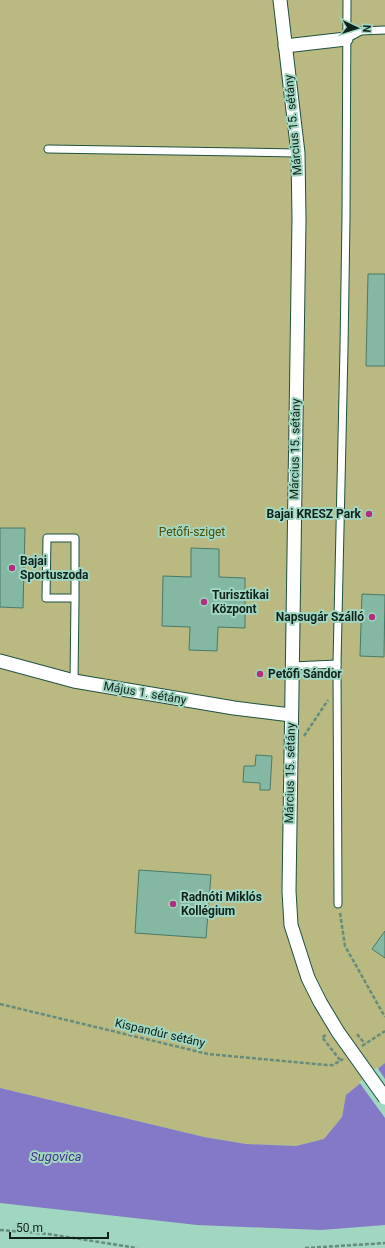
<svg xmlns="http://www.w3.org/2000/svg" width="385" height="1248" font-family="Roboto,sans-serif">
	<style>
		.green { fill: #b9b981 }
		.water { fill: #8379c7 }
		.pier { fill: #a1d6c1 }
		.building { fill: #84b8a3; stroke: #497a68 }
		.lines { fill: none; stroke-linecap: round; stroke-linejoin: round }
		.service-casing { stroke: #1f5140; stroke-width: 9 }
		.minor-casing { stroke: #1f5140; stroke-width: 15 }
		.path { stroke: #658c7d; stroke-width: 2.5; stroke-dasharray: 4 2; stroke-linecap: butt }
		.service { stroke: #fff; stroke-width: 7 }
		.minor { stroke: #fff; stroke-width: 13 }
		.minor-bridge-casing { stroke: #1f5140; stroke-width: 15; stroke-linecap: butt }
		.minor-bridge { stroke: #fff; stroke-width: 13 }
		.poi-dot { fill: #af307d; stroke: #a1d6c1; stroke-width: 1.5 }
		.labels { text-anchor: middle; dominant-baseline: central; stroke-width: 4; stroke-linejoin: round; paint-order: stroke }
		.street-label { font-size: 12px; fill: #0f231c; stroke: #a1d6c1 }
		.poi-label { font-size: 12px; font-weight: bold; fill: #0f231c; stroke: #a1d6c1; text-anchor: start }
		.park-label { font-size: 12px; fill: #504e04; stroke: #a1d6c1 }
		.water-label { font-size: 13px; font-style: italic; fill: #45308c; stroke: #a1d6c1 }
	</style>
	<rect width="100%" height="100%" fill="#a1d6c1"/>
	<path class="green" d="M 0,0 L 385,0 L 385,1063 L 346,1095 L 342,1117 L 324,1139 L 296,1146 L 246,1144 L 204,1137 L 0,1088 Z"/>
	<path class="water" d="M 385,1063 L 385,1225 L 321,1230 L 197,1225 L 0,1203 L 0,1088 L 204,1137 L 246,1144 L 296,1146 L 324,1139 L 342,1117 L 346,1095 Z"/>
	<path class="pier" d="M 377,1067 L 385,1079 L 385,1118 L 359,1082 Z"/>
	<g class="building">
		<path d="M 368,274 L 385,274 L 385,366 L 366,366 Z"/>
		<path d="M 0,528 L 25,528 L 23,608 L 0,607 Z"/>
		<path d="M 191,548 L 219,549 L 219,577 L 245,578 L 245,628 L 218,627 L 217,651 L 189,650 L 190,627 L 162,626 L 163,576 L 191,577 Z"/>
		<path d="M 362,594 L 385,595 L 384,657 L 360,656 Z"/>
		<path d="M 256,755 L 272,756 L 270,790 L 260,790 L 260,783 L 243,782 L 244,766 L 255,766 Z"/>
		<path d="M 139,870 L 211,875 L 206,938 L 135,933 Z"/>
		<path d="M 385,931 L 385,958 L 372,949 Z"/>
	</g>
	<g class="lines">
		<defs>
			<g id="service">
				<path d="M 346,39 L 361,31 L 385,30"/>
				<path d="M 48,149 L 298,153"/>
				<path d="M 292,666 L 337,664"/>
				<path d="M 74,681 L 75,598 L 46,598 L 47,538 L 75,538 L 75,598"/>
				<path d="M 338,904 L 337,664 L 344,348 L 346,218 L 347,0"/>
			</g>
			<g id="minor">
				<path d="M 280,0 L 298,153 L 299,219 L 289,891 L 291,925 L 308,978 L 320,1002 L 338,1032"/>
				<path d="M 285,46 L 346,39"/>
				<path d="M 0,661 L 74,681 L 234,708 L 291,715"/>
			</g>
		</defs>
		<use href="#service" class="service-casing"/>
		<use href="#minor" class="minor-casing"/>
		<g class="path">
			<path d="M 304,736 L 328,700"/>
			<path d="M 340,913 L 345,946 L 385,1017"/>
			<path d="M 0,1004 L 208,1054 L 326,1065 L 333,1065 L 343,1059"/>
			<path d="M 357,1034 L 365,1044"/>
			<path d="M 326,1035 L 322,1037 L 340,1060"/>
			<path d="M 362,1046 L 385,1031"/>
			<path d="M 0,1230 L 48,1234 L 137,1248"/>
			<path d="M 305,1248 L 385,1243"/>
		</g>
		<use href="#service" class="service"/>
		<use href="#minor" class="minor"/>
		<defs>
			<path id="minor-bridge" d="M 338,1032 L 385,1098"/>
		</defs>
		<use href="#minor-bridge" class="minor-bridge-casing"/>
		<use href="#minor-bridge" class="minor-bridge"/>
	</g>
	<g class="poi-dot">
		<circle cx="369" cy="514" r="4"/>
		<circle cx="12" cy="568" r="4"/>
		<circle cx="204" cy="602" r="4"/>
		<circle cx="372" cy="617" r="4"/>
		<circle cx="260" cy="674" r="4"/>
		<circle cx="173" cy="904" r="4"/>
	</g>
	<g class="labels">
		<g class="street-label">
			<text transform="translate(293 125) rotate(-95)">Március 15. sétány</text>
			<text transform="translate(295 449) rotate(-89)">Március 15. sétány</text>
			<text transform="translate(145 693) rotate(10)">Május 1. sétány</text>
			<text transform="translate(290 773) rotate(-89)">Március 15. sétány</text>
			<text transform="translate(160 1033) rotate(13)">Kispandúr sétány</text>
		</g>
		<g class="poi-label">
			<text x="361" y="514" text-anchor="end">Bajai KRESZ Park</text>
			<text x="20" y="561">Bajai<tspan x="20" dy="14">Sportuszoda</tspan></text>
			<text x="212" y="595">Turisztikai<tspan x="212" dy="14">Központ</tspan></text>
			<text x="364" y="617" text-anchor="end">Napsugár Szálló</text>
			<text x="268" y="674">Petőfi Sándor</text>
			<text x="181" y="897">Radnóti Miklós<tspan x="181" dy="14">Kollégium</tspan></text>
		</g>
		<g class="park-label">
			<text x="192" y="532">Petőfi-sziget</text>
		</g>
		<g class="water-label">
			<text x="56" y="1156">Sugovica</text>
		</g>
	</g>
	<g transform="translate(357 28) rotate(94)" stroke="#a1d6c1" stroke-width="3" paint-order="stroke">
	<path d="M0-3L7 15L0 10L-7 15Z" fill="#0f231c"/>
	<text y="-6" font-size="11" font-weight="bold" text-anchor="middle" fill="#0f231c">N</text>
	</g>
	<path d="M10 1232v6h98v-6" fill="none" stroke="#0f231c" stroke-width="2"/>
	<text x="16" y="1232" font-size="12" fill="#0f231c" stroke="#a1d6c1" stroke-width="3" paint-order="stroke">50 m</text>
</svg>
